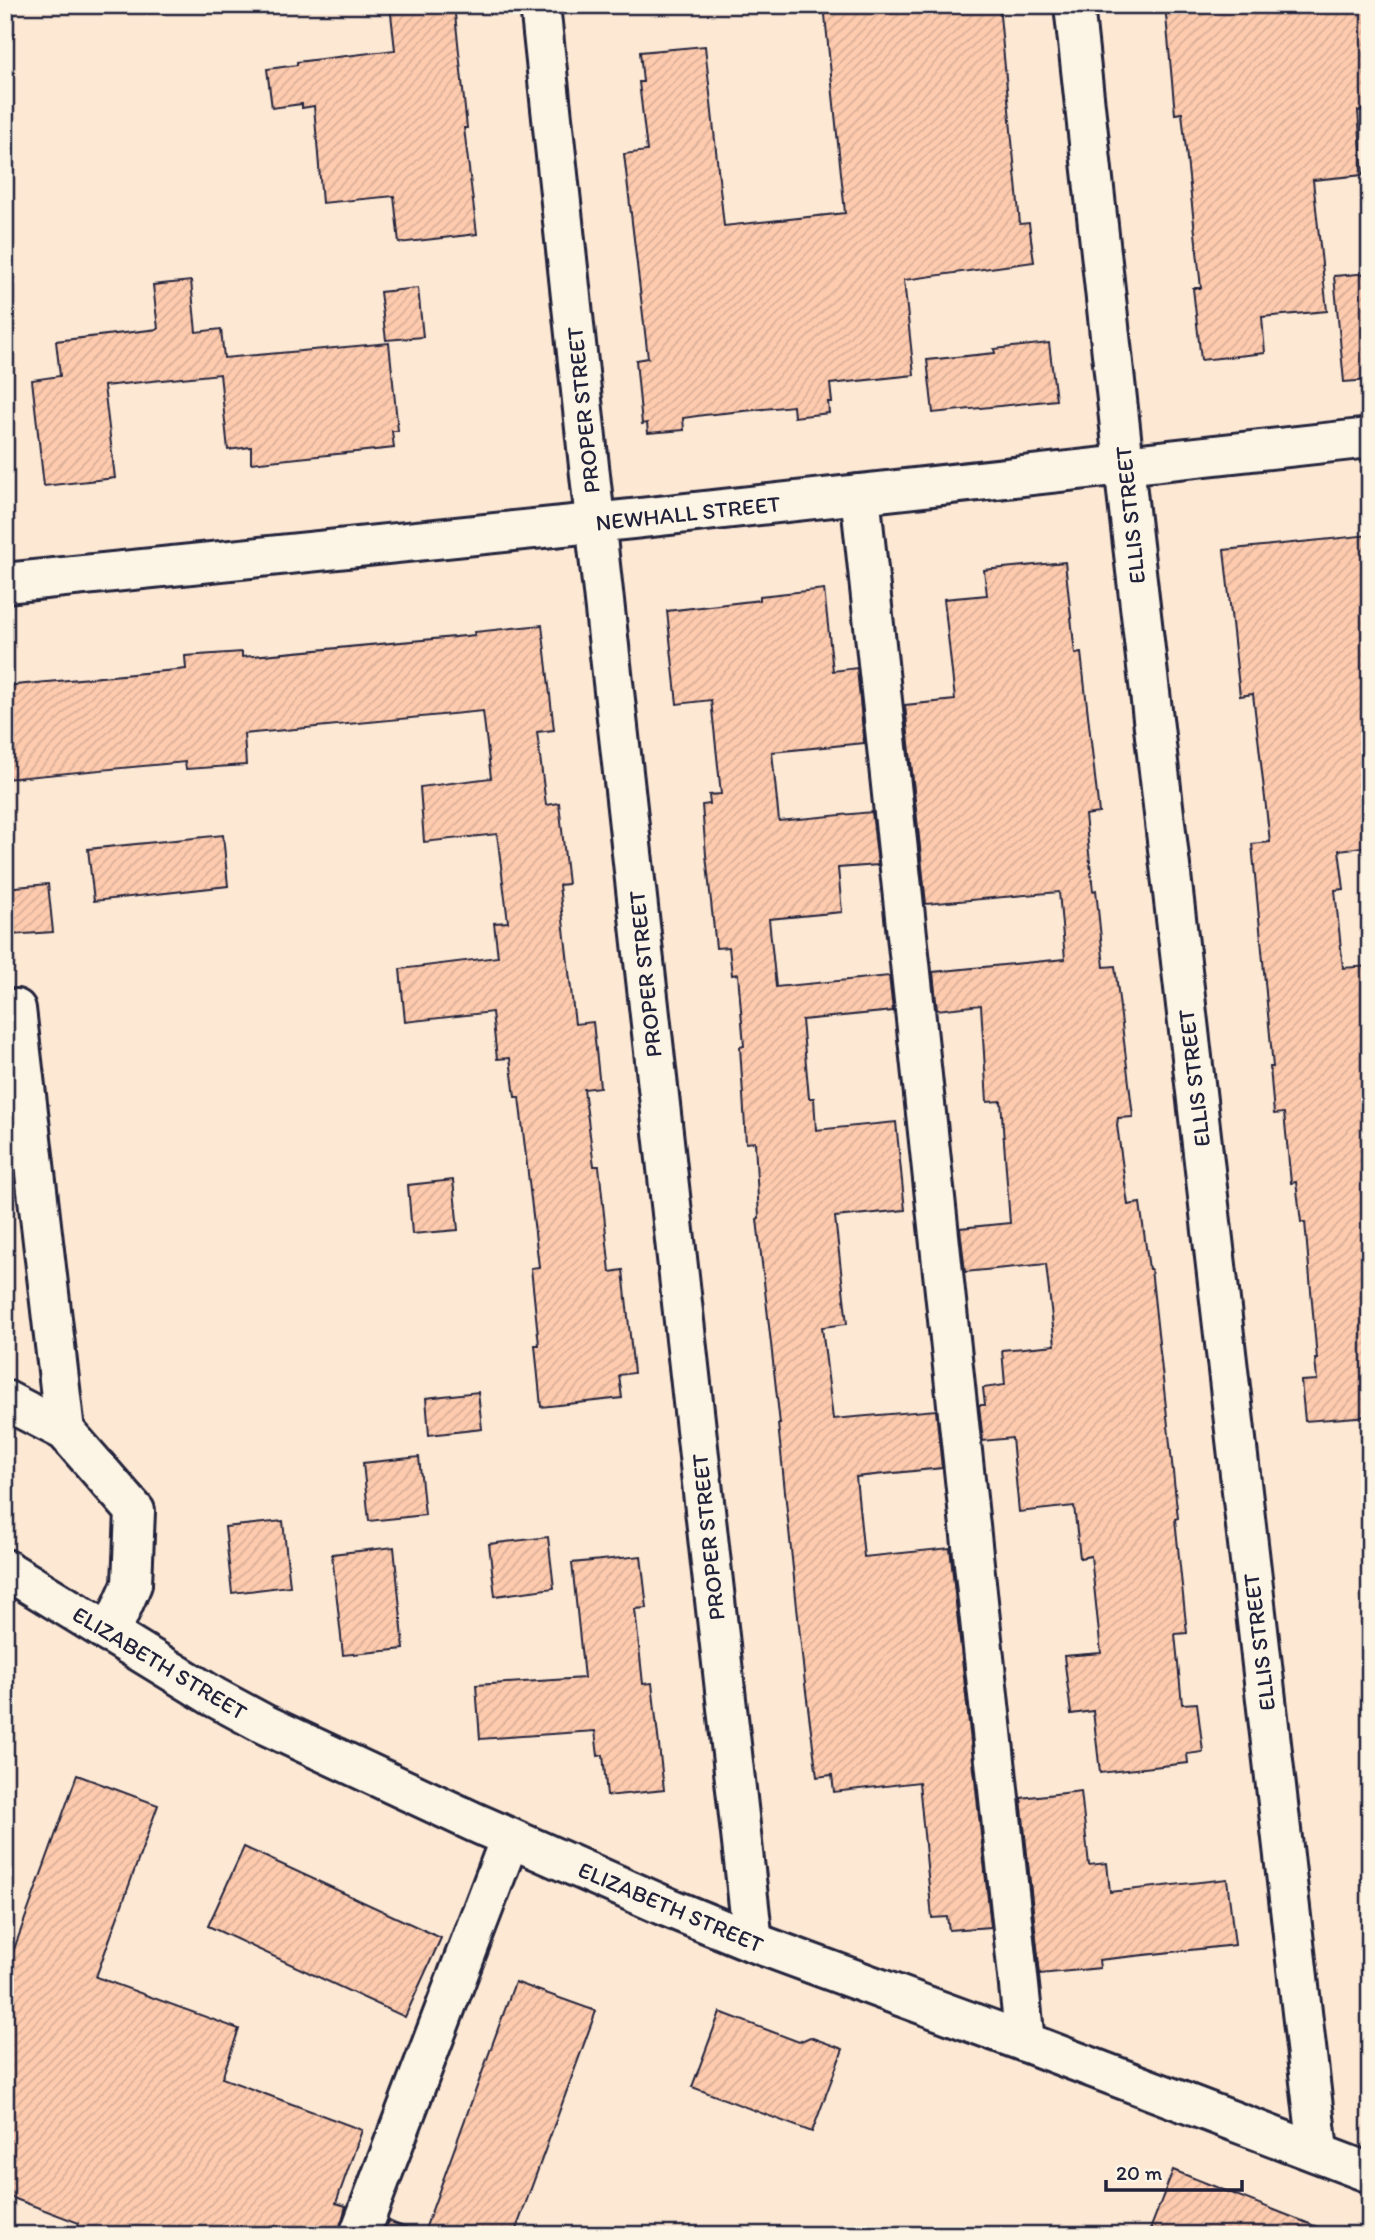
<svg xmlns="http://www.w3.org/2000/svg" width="1375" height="2240" font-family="Itim,sans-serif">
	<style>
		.building { fill: url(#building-hatch); stroke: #22223b; stroke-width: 2 }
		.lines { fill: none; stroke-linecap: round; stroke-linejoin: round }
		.minor-casing { stroke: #22223b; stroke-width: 44 }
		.minor { stroke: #fcf5e5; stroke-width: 38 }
		.labels { text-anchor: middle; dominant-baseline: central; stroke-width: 7; stroke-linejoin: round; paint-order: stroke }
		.street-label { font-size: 23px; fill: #22223b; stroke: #fcf5e5 }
	</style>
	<defs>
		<pattern id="building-hatch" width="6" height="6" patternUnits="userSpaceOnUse" patternTransform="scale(1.75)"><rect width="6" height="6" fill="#fecbae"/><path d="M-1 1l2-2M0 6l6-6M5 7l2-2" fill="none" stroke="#d9ae97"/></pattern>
	</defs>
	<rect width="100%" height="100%" fill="#fde8d4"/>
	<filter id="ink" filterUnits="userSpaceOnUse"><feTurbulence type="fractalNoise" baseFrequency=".0143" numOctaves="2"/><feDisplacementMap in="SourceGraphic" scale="14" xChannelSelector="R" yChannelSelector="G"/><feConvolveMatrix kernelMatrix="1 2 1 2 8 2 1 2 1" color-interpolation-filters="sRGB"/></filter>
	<g filter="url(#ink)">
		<g class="building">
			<path d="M 390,5 L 454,5 L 467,128 L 464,128 L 477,234 L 399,243 L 394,196 L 322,203 L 314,106 L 302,108 L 302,104 L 272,108 L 267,69 L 297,65 L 297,62 L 395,50 Z"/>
			<path d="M 824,5 L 999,5 L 1020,224 L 1029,223 L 1034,262 L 904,280 L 914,375 L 830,384 L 832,402 L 828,402 L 829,413 L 794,417 L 793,406 L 704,415 L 683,418 L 684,430 L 648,433 L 647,423 L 642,424 L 636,360 L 648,358 L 624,154 L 647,151 L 639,82 L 643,82 L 640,52 L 705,46 L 724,226 L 845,213 Z"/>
			<path d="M 1165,5 L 1370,5 L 1370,110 L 1358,111 L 1363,175 L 1313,180 L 1327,311 L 1262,317 L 1265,353 L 1201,360 L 1193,288 L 1201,288 L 1182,113 L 1175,114 Z"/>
			<path d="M 1370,273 L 1370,380 L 1344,382 L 1334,276 Z"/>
			<path d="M 191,281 L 196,332 L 221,329 L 224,358 L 389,343 L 398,431 L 392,431 L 394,448 L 251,463 L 251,447 L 228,450 L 220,374 L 104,386 L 115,478 L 44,486 L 32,380 L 60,376 L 56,341 L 158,329 L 153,285 Z"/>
			<path d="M 418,288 L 423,337 L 386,340 L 380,292 Z"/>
			<path d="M 1049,343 L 1056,400 L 933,413 L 927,360 L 995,353 L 994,349 Z"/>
			<path d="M 1370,535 L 1370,846 L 1339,850 L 1344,889 L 1335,890 L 1343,968 L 1370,966 L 1370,1416 L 1305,1421 L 1301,1381 L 1317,1380 L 1315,1359 L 1317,1359 L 1305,1222 L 1301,1222 L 1296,1182 L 1291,1183 L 1284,1113 L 1274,1114 L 1270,1067 L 1273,1067 L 1252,844 L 1270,842 L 1253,694 L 1240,696 L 1224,550 Z"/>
			<path d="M 1065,562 L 1075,654 L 1081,653 L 1099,813 L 1085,815 L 1093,891 L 1096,890 L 1104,967 L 1115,966 L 1133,1117 L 1118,1118 L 1117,1125 L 1128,1205 L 1140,1203 L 1149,1269 L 1151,1269 L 1178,1518 L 1175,1519 L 1187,1633 L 1175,1634 L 1182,1704 L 1197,1703 L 1203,1752 L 1187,1754 L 1188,1763 L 1100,1773 L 1093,1711 L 1071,1714 L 1064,1656 L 1101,1653 L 1091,1556 L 1080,1558 L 1074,1506 L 1019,1512 L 1012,1438 L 983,1441 L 979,1405 L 985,1405 L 983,1388 L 1005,1385 L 1002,1350 L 1055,1345 L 1046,1264 L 965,1272 L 960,1228 L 1010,1223 L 1001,1101 L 987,1102 L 981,1005 L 937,1010 L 933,972 L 1065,959 L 1059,892 L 926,904 L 905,705 L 955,700 L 944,599 L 987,595 L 984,570 Z"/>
			<path d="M 824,589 L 833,671 L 857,668 L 864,743 L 772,752 L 779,821 L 872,812 L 878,865 L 838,868 L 842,912 L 769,919 L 776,987 L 889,976 L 893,1011 L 802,1020 L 809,1098 L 814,1098 L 816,1130 L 896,1122 L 905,1210 L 835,1217 L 847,1324 L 822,1327 L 833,1419 L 936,1410 L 942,1468 L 856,1477 L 864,1557 L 950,1548 L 991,1927 L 949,1930 L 947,1917 L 932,1918 L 919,1782 L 834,1792 L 832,1775 L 817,1777 L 805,1684 L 778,1424 L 780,1424 L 757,1219 L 759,1218 L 755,1142 L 746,1143 L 740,1047 L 744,1046 L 738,974 L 732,975 L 729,947 L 716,948 L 706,855 L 702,805 L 710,804 L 709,795 L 721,794 L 711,700 L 677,704 L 667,611 L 760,600 L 760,596 Z"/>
			<path d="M 542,625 L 554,730 L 537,732 L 546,805 L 559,803 L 568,884 L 559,885 L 575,1024 L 593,1022 L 600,1087 L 584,1089 L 594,1166 L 599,1166 L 610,1272 L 623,1270 L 634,1373 L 619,1375 L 622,1398 L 541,1407 L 535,1345 L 539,1345 L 531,1268 L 539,1267 L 519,1097 L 515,1097 L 510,1058 L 497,1059 L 492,1012 L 405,1022 L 400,969 L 498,957 L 494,923 L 508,922 L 497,834 L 424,842 L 420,787 L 491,778 L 483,711 L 244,734 L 246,765 L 186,769 L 185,762 L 5,779 L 5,686 L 186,669 L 185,656 L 242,652 L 242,657 L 475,635 L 474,632 Z"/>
			<path d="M 223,835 L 228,886 L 94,901 L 88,849 Z"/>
			<path d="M 48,884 L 53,932 L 9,935 L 5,888 Z"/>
			<path d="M 453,1180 L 458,1230 L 412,1234 L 408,1185 Z"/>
			<path d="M 478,1392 L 482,1429 L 429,1435 L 426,1398 Z"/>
			<path d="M 419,1457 L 425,1515 L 369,1521 L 363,1463 Z"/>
			<path d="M 283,1521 L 290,1586 L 232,1593 L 225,1527 Z"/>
			<path d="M 548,1537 L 554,1588 L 495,1596 L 489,1544 Z"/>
			<path d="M 394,1547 L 404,1649 L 343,1655 L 332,1554 Z"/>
			<path d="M 641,1556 L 647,1608 L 635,1609 L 643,1684 L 652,1683 L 664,1790 L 607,1796 L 603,1755 L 598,1756 L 595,1731 L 480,1739 L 476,1685 L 584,1678 L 572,1563 Z"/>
			<path d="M 77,1775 L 158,1805 L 96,1977 L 239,2029 L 222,2078 L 362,2130 L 336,2203 L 346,2206 L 338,2235 L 75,2235 L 79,2223 L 5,2195 L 5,1974 Z"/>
			<path d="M 1081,1791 L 1089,1865 L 1107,1863 L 1110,1892 L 1227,1879 L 1235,1945 L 1099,1960 L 1100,1968 L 1040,1974 L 1021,1798 Z"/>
			<path d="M 244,1847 L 441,1938 L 405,2017 L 208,1926 Z"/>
			<path d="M 515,1982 L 596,2011 L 514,2235 L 423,2235 Z"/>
			<path d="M 720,2012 L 799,2042 L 810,2037 L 843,2049 L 812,2132 L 692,2087 Z"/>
			<path d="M 1173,2170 L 1330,2232 L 1330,2235 L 1148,2235 Z"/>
			<path d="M 388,2221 L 412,2230 L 411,2235 L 382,2235 Z"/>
		</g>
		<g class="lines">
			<defs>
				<g id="minor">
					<path d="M 540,5 L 589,466 L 753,1942"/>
					<path d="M 1074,5 L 1130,519 L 1318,2151"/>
					<path d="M 860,494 L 1025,2042"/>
					<path d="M 5,583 L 632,519 L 1370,438"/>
					<path d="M 5,1009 L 16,1009 L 65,1431"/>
					<path d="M 5,1400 L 65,1431 L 135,1511 L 132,1584 L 110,1634"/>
					<path d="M 5,1569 L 214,1697 L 266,1725 L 474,1822 L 667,1907 L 753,1942 L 1025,2042 L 1370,2173"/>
					<path d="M 359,2235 L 510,1838"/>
				</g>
			</defs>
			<use href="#minor" class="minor-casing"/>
			<use href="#minor" class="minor"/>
		</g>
	</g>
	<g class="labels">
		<g class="street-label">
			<text transform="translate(583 410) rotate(-96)">PROPER STREET</text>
			<text transform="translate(688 513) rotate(-6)">NEWHALL STREET</text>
			<text transform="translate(1130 515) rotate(-96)">ELLIS STREET</text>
			<text transform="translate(645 974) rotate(-96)">PROPER STREET</text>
			<text transform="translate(1194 1078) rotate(-97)">ELLIS STREET</text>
			<text transform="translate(708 1537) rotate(-96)">PROPER STREET</text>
			<text transform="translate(1259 1642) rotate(-97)">ELLIS STREET</text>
			<text transform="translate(160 1663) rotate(31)">ELIZABETH STREET</text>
			<text transform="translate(671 1907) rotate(23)">ELIZABETH STREET</text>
		</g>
	</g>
	<rect width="1375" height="2240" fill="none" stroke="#fcf5e5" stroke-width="28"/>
	<rect x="14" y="14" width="1347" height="2212" fill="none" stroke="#22223b" stroke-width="2.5" filter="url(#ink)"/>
	<path d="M1106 2180v10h136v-10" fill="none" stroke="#22223b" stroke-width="3.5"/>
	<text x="1116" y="2180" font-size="21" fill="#22223b" stroke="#fcf5e5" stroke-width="5" paint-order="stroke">20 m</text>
</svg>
